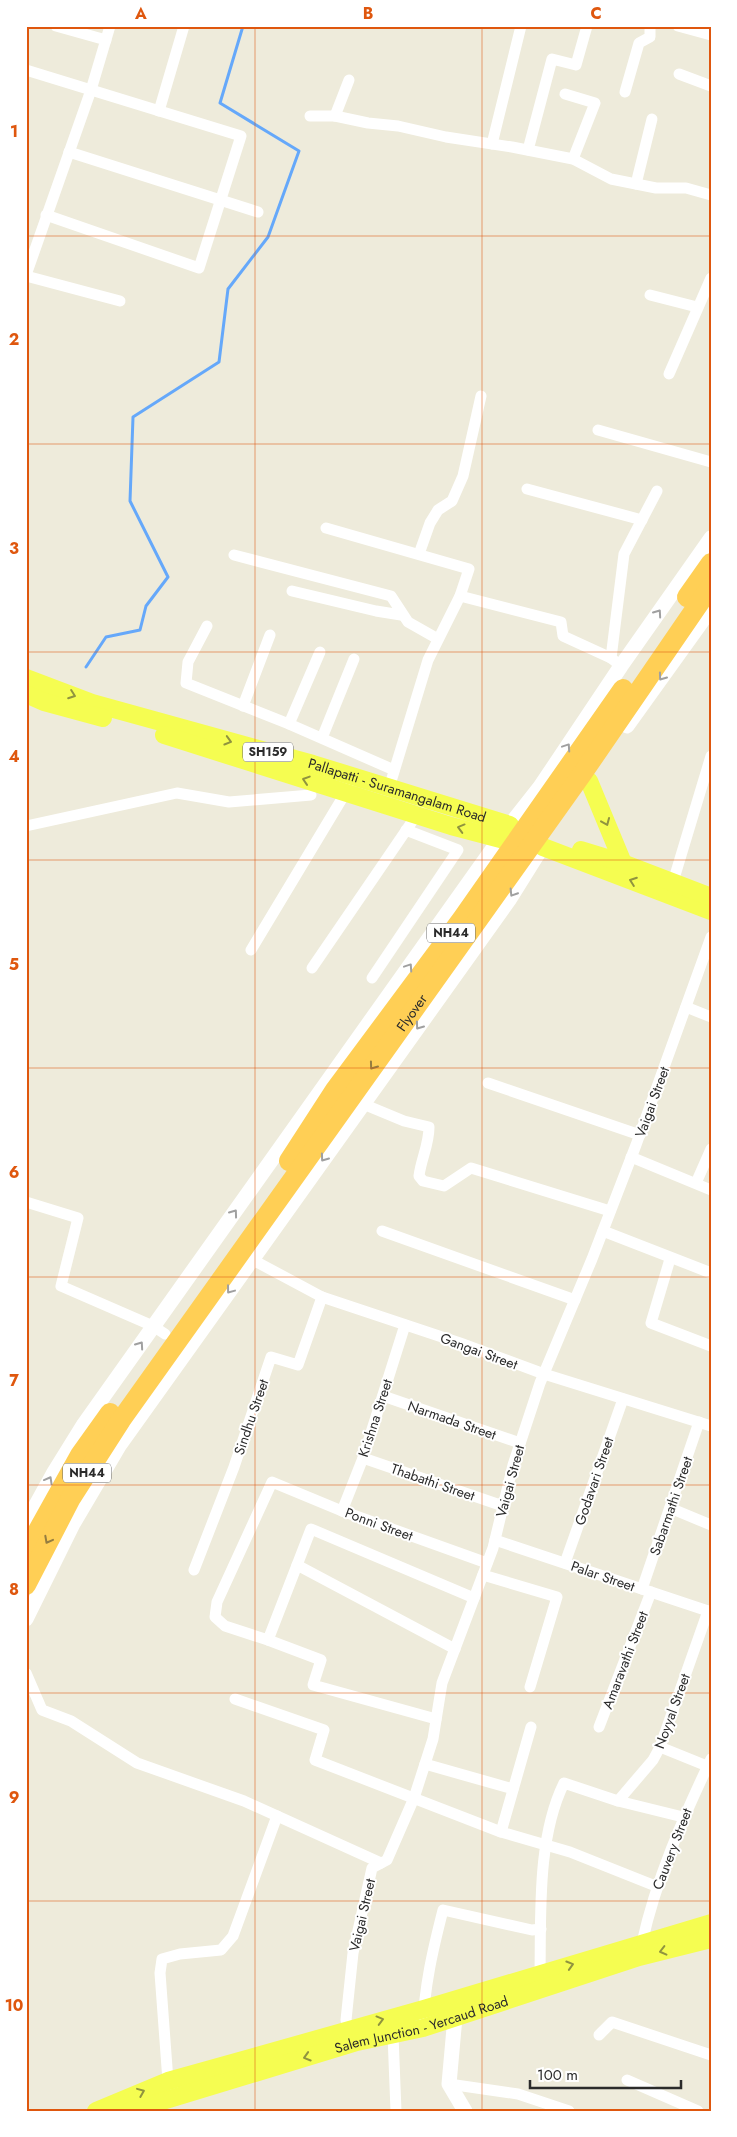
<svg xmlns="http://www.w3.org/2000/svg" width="737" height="2137" font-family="Jost,sans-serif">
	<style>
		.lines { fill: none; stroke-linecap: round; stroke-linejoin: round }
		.stream { stroke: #65a8fa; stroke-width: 3 }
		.street { stroke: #fff; stroke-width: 11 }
		.secondary { stroke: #fff; stroke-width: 15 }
		.primary { stroke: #f5fd51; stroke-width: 18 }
		.highway { stroke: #ffcf55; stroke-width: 20 }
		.oneway { stroke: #a0a0a0 }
		.oneway2 { stroke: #90943e }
		.oneway3 { stroke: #957d40 }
		.grid { fill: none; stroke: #df570e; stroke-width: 1; stroke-opacity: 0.55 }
		.labels { text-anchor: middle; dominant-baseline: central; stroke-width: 4; stroke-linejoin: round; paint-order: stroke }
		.shield { fill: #fff; stroke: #6b6b6b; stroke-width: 1 }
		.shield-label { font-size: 12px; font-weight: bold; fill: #2b2b2b }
		.street-label { font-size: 14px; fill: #2b2b2b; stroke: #fff }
		.neatline { fill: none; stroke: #df570e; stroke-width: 2 }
		.grid-label { font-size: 16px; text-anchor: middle; font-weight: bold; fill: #df570e }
	</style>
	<rect width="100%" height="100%" fill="#eeebdb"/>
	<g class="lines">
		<path class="stream" d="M 86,667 L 106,637 L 140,630 L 146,606 L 168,577 L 130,501 L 133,417 L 219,362 L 228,289 L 268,237 L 299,151 L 220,103 L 243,26"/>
		<g class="street">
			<path d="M 56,26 L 106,40"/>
			<path d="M 678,26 L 711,35"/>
			<path d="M 26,70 L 241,136 L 199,268 L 46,215"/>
			<path d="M 679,74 L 711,86"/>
			<path d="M 625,92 L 639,43 L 650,37 L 650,26"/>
			<path d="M 565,94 L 595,103 L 573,159"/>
			<path d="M 159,111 L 184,26"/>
			<path d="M 310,116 L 335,116 L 368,123 L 398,126 L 446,137 L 512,147 L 573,159 L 611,179 L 656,188 L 686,188 L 711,195"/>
			<path d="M 335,116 L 349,80"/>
			<path d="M 492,144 L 521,26"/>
			<path d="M 528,150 L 552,59 L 576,65 L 587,26"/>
			<path d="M 69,152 L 258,212"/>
			<path d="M 636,184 L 652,119"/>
			<path d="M 26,275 L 91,90 L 110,26"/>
			<path d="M 26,276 L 120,301"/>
			<path d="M 650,295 L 697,307"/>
			<path d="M 669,374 L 711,278"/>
			<path d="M 598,430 L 711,462"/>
			<path d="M 527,489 L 642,520"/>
			<path d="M 326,528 L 469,569 L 460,596 L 428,660 L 389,788"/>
			<path d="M 419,554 L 430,523 L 438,510 L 452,501 L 463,476 L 481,396"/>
			<path d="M 234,555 L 391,596 L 408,622 L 438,639"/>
			<path d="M 292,591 L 376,611 L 401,615"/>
			<path d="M 460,596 L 561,622 L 563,636 L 611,658 L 621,666"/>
			<path d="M 207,626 L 188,662 L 186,683 L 289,724 L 394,770"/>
			<path d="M 611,658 L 624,554 L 657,491"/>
			<path d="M 243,706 L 270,635"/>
			<path d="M 289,724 L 320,652"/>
			<path d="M 322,738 L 354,659"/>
			<path d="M 26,826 L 177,793 L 229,802 L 311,795"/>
			<path d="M 673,882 L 711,756"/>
			<path d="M 251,950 L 349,787"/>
			<path d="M 312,968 L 420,810"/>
			<path d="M 372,978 L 458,850 L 406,830"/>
			<path d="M 686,1007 L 711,1017"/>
			<path d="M 488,1083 L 640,1135"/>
			<path d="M 363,1104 L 404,1121 L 429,1127 C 429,1145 421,1159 419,1176 L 423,1181 L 444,1186 L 471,1168 L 610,1211"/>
			<path d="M 631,1157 L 711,1190"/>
			<path d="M 696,1183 L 711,1149"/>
			<path d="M 26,1202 L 78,1218 L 61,1286 L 153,1326 L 165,1334"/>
			<path d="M 382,1231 L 575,1300"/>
			<path d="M 603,1231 L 711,1273"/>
			<path d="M 670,1259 L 651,1323 L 711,1346"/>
			<path d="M 253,1260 L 322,1297 L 460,1343 L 544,1374 L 711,1426"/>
			<path d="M 383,1396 L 520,1443"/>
			<path d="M 363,1458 L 503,1506"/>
			<path d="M 670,1508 L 711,1525"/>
			<path d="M 342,1511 L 363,1458 L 405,1325"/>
			<path d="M 495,1540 L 711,1612"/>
			<path d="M 565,1563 L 623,1399"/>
			<path d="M 297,1565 L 455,1649"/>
			<path d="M 194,1570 L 234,1467 L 271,1357 L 298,1365 L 322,1297"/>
			<path d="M 483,1575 L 557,1597 L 530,1687"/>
			<path d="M 642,1589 L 699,1422"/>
			<path d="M 474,1598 L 311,1529 L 268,1640 L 225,1626 L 215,1617 L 217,1602 L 272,1482 L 342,1511 L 487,1563"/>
			<path d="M 268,1640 L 321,1660 L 313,1685 L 436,1719"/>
			<path d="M 26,1673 L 42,1710 L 71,1721 L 137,1763 L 244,1801 L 381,1863"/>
			<path d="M 235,1699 L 324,1730 L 315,1760 L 501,1832 L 570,1852 L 658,1887"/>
			<path d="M 599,1727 L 651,1592"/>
			<path d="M 660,1747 L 707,1766"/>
			<path d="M 425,1764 L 513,1789"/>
			<path d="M 618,1801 L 653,1760 L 660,1747 L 708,1611"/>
			<path d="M 501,1832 L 531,1727"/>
			<path d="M 642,1943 C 656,1879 683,1818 711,1759"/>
			<path d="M 540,1974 C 541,1913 537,1838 564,1783 L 618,1801 L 683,1817"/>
			<path d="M 423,2028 C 424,1987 433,1949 443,1910 L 532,1930 L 541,1929"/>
			<path d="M 349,2029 L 346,2020 L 353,1953 L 372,1868 L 387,1860 L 414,1798 L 433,1739 L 442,1683 L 493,1548 L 513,1465 L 540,1383 L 592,1259 L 636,1145 L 711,937"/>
			<path d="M 393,2035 L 396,2111"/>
			<path d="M 599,2035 L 612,2022 L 711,2055"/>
			<path d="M 627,2080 L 698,2111"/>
			<path d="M 168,2081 L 160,1973 L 162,1959 L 180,1954 L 221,1950 L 233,1936 L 277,1816"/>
			<path d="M 449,2084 L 518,2094 L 569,2111"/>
		</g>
		<g class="secondary">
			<path d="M 627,726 L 711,609"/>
			<path d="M 514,820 L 540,787 L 621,666 L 711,538"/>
			<path d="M 26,1523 L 53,1474 L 84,1424 L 506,830"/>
			<path d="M 26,1619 L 73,1524 L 119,1446 L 509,900 L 539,852"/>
			<path d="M 455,2017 L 449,2084 L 465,2111"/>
		</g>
		<g class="primary">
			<path id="s1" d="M 26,678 L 92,703 L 313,764 L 510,825"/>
			<path d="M 26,694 L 44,702 L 103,718"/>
			<path d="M 164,735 L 451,826 L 508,841"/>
			<path d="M 589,781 L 623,863"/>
			<path d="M 543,847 L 711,911"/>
			<path d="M 581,850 L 617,861 L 711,897"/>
			<path d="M 96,2111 L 168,2081 L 424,2009 L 711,1923"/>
			<path id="s2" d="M 130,2111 L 357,2042 L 423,2028 L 639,1957 L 711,1939"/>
		</g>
		<g class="highway">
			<path d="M 687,597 L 711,563"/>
			<path d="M 289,1161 L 335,1090 L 462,919 L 623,689"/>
			<path d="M 26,1552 L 80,1455 L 110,1413"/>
			<path id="s3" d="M 26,1585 L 71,1498 L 121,1420 L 582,774 L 711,586"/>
		</g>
	</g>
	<defs><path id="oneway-chevron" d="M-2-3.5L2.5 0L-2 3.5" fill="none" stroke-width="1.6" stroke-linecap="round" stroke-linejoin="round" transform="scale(1.25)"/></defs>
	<g class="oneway">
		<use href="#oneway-chevron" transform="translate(658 613) rotate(-55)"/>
		<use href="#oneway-chevron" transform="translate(662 677) rotate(126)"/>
		<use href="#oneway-chevron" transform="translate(567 747) rotate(-56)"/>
		<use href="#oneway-chevron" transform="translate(513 893) rotate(122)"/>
		<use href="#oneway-chevron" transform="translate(409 967) rotate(-56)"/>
		<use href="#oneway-chevron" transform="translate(419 1026) rotate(126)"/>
		<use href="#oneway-chevron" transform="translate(324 1158) rotate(126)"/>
		<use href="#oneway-chevron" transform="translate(234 1213) rotate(-54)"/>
		<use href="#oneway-chevron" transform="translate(230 1290) rotate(127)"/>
		<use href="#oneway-chevron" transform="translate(140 1345) rotate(-55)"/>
		<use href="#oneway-chevron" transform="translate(49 1480) rotate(-61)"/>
	</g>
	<g class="oneway2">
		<use href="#oneway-chevron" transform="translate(72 695) rotate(20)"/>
		<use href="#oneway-chevron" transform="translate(228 741) rotate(16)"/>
		<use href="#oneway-chevron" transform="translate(306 780) rotate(-162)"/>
		<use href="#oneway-chevron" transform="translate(606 822) rotate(67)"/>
		<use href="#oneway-chevron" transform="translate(461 828) rotate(-165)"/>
		<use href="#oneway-chevron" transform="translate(633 881) rotate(-160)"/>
		<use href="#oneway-chevron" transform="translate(663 1951) rotate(166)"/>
		<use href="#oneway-chevron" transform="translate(570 1965) rotate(-17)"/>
		<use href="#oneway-chevron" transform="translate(380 2020) rotate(-15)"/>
		<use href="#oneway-chevron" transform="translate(307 2057) rotate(163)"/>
		<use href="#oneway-chevron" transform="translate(141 2092) rotate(-22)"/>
	</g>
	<g class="oneway3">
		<use href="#oneway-chevron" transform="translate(373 1066) rotate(126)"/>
		<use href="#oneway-chevron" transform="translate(48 1540) rotate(118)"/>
	</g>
	<path class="grid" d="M 255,26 L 255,2111M 482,26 L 482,2111M 26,236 L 711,236M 26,444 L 711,444M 26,652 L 711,652M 26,860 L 711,860M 26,1068 L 711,1068M 26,1277 L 711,1277M 26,1485 L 711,1485M 26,1693 L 711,1693M 26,1901 L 711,1901"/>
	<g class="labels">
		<g class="shield">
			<rect x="243" y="742.5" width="50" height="19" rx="4"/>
			<rect x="427" y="923.5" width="48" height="19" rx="4"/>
			<rect x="63" y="1463.5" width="48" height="19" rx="4"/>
		</g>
		<g class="shield-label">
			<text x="268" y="752">SH159</text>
			<text x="451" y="933">NH44</text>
			<text x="87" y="1473">NH44</text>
		</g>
		<g class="street-label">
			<text stroke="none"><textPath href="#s1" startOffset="388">Pallapatti - Suramangalam Road</textPath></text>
			<text stroke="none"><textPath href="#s3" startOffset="691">Flyover</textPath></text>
			<text transform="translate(652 1102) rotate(-70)">Vaigai Street</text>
			<text transform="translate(479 1351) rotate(20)">Gangai Street</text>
			<text transform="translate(251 1417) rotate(-71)">Sindhu Street</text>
			<text transform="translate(375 1418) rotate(-72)">Krishna Street</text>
			<text transform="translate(452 1420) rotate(19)">Narmada Street</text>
			<text transform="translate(510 1481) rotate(-75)">Vaigai Street</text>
			<text transform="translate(594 1481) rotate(-71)">Godavari Street</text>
			<text transform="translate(433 1482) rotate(19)">Thabathi Street</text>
			<text transform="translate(671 1506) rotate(-71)">Sabarmathi Street</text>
			<text transform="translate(379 1524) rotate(20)">Ponni Street</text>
			<text transform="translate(603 1576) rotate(19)">Palar Street</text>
			<text transform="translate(625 1660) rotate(-69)">Amaravathi Street</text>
			<text transform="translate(672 1711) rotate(-70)">Noyyal Street</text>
			<text transform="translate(672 1849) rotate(-69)">Cauvery Street</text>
			<text transform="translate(362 1915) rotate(-77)">Vaigai Street</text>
			<text stroke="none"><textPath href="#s2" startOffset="304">Salem Junction - Yercaud Road</textPath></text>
		</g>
	</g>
	<rect width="737" height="2137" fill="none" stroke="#ffffff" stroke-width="55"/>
	<path d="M530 2080v8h151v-8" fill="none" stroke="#2b2b2b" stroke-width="2.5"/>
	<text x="537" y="2080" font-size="15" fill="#2b2b2b" stroke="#ffffff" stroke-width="4" paint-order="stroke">100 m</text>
	<rect x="28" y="28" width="682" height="2082" class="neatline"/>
	<g class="grid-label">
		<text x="141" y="19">A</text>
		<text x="368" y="19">B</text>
		<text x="596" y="19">C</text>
		<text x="14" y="137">1</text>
		<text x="14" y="345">2</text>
		<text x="14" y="554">3</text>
		<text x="14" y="762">4</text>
		<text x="14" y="970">5</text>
		<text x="14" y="1178">6</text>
		<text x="14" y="1386">7</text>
		<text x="14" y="1595">8</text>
		<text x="14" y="1803">9</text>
		<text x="14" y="2011">10</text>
	</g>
</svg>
